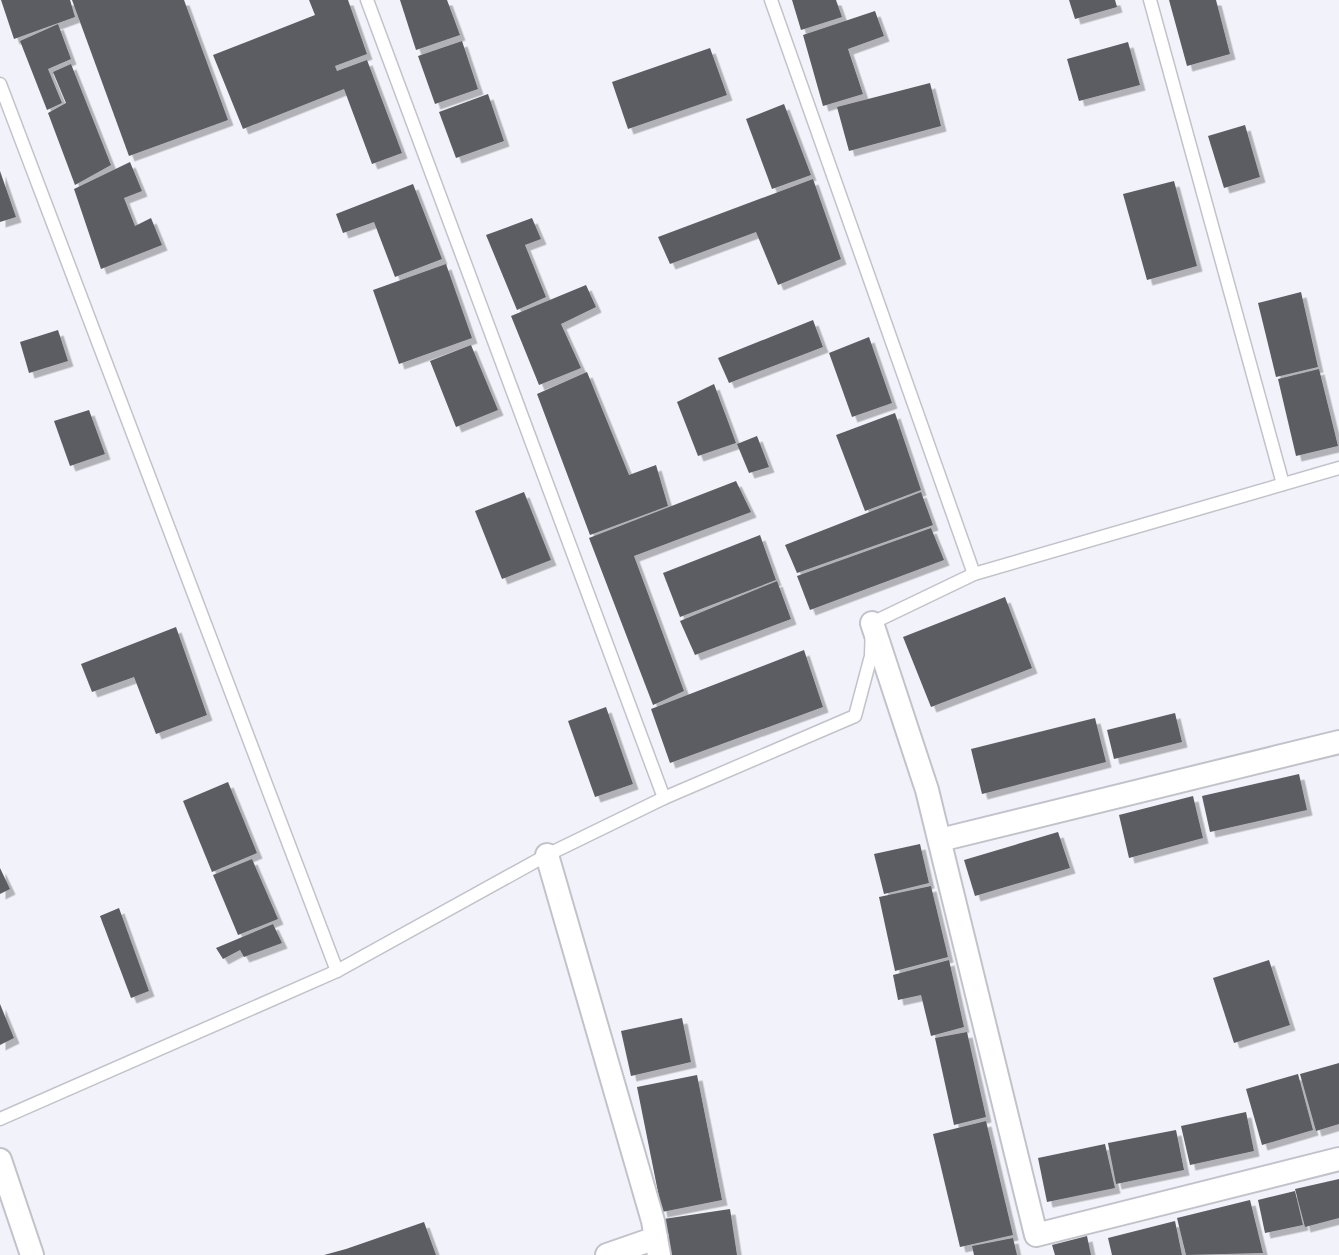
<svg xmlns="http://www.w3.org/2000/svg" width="1339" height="1255" font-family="'PT Sans Narrow',sans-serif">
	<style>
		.building { fill: #5c5c63; filter: url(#shadow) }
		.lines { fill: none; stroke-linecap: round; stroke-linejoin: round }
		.service-casing { stroke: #c2c2ca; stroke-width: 15 }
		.minor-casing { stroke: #c2c2ca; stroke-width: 26 }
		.service { stroke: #fff; stroke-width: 12 }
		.minor { stroke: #fff; stroke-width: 22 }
	</style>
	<defs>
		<filter id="shadow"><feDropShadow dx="5.5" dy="5.5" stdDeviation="0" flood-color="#0004"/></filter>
	</defs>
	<rect width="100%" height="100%" fill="#f2f2fa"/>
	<g class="building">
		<path d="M 1,0 L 70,0 L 75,17 L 14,39 Z"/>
		<path d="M 72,0 L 184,0 L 228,120 L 129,156 Z"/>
		<path d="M 309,0 L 348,0 L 367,54 L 335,66 L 337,71 L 367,60 L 402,153 L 372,164 L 344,89 L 243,129 L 213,55 L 315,15 Z"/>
		<path d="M 400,0 L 447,0 L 460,35 L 416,50 Z"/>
		<path d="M 792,0 L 836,0 L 842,17 L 801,30 Z"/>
		<path d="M 1069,0 L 1115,0 L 1117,7 L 1075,19 Z"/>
		<path d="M 1169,0 L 1216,0 L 1230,54 L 1187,66 Z"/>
		<path d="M 875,11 L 884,36 L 848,49 L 863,94 L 823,106 L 803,35 Z"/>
		<path d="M 58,24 L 71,59 L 48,69 L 62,103 L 47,110 L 20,41 Z"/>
		<path d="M 462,41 L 478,89 L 435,104 L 418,56 Z"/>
		<path d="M 1128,42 L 1140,85 L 1079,101 L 1067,59 Z"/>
		<path d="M 710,48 L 727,95 L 628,129 L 612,82 Z"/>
		<path d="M 71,64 L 111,165 L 75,185 L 48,113 L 66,103 L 53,72 Z"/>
		<path d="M 930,83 L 941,126 L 849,151 L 837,107 Z"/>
		<path d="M 488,94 L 504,141 L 456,158 L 439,112 Z"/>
		<path d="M 784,104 L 811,175 L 772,189 L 746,119 Z"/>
		<path d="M 1245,125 L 1260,177 L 1224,188 L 1208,136 Z"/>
		<path d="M 130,162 L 142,191 L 124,198 L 135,226 L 151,218 L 162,245 L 101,269 L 74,189 Z"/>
		<path d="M 0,171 L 16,217 L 0,222 Z"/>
		<path d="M 813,179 L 841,259 L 778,285 L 756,232 L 670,264 L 658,237 Z"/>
		<path d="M 1174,181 L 1197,266 L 1147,280 L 1123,194 Z"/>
		<path d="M 413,184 L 442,259 L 395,277 L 374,222 L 343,233 L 336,214 Z"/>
		<path d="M 532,218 L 541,239 L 525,245 L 546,297 L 517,310 L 486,235 Z"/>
		<path d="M 446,264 L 472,338 L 399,364 L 373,290 Z"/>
		<path d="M 586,285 L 596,307 L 561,324 L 581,368 L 539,385 L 511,316 Z"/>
		<path d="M 1301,292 L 1318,367 L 1276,377 L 1258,303 Z"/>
		<path d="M 813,320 L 823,347 L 729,383 L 718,358 Z"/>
		<path d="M 58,330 L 68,361 L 29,373 L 20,342 Z"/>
		<path d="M 869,337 L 892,403 L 852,417 L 829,353 Z"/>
		<path d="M 471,345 L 498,410 L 456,427 L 430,361 Z"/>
		<path d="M 1319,369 L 1338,446 L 1296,456 L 1278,379 Z"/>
		<path d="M 587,372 L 629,475 L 656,465 L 668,506 L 590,535 L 537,394 Z"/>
		<path d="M 714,384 L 736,443 L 698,456 L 677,402 Z"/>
		<path d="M 89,410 L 105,454 L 70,466 L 54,421 Z"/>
		<path d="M 895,413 L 921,490 L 865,511 L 836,435 Z"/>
		<path d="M 757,436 L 769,467 L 749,473 L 737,444 Z"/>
		<path d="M 736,481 L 751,512 L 634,556 L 684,691 L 653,705 L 589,538 Z"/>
		<path d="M 524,492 L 551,560 L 502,579 L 475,511 Z"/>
		<path d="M 921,492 L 933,525 L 797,573 L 785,545 Z"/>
		<path d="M 931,528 L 944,560 L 810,610 L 797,576 Z"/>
		<path d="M 760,535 L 776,580 L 680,617 L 663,573 Z"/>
		<path d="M 777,581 L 791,619 L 695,655 L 680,621 Z"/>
		<path d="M 1005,597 L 1032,668 L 931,707 L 903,637 Z"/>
		<path d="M 176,627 L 207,715 L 156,734 L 134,677 L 92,692 L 81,664 Z"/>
		<path d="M 804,650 L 823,707 L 670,763 L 651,709 Z"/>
		<path d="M 606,707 L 633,784 L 595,797 L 568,721 Z"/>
		<path d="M 1175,713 L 1182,742 L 1114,759 L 1107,730 Z"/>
		<path d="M 1095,718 L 1106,762 L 982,794 L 971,749 Z"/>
		<path d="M 1299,774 L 1307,810 L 1210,832 L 1202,796 Z"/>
		<path d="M 228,782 L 257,853 L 212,872 L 183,801 Z"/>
		<path d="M 1193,796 L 1203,838 L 1129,858 L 1119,815 Z"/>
		<path d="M 1058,832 L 1070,868 L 975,896 L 964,860 Z"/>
		<path d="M 920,844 L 929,883 L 884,894 L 874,854 Z"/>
		<path d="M 252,859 L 278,919 L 238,935 L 213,875 Z"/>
		<path d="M 0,868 L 10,889 L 0,894 Z"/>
		<path d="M 931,886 L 948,957 L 895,971 L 879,897 Z"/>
		<path d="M 119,908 L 149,991 L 131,998 L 100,916 Z"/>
		<path d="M 273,924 L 282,943 L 244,957 L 240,950 L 223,959 L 216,948 Z"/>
		<path d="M 949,960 L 964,1027 L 931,1036 L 921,995 L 898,1000 L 893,975 Z"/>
		<path d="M 1269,960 L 1290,1025 L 1234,1043 L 1213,978 Z"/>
		<path d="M 0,1004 L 14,1038 L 0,1045 Z"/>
		<path d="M 682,1018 L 691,1062 L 631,1076 L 621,1031 Z"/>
		<path d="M 967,1032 L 986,1117 L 954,1125 L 935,1038 Z"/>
		<path d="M 1339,1063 L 1339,1124 L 1316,1131 L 1300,1074 Z"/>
		<path d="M 1298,1074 L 1313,1130 L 1262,1145 L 1246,1089 Z"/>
		<path d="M 697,1075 L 722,1200 L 662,1212 L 637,1087 Z"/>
		<path d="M 1246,1112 L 1254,1151 L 1190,1165 L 1181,1126 Z"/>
		<path d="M 986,1121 L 1013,1235 L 960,1247 L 933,1134 Z"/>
		<path d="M 1176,1130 L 1184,1170 L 1116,1184 L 1108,1143 Z"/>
		<path d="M 1105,1144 L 1115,1188 L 1047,1202 L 1038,1158 Z"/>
		<path d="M 1339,1179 L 1339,1218 L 1305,1227 L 1295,1189 Z"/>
		<path d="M 1295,1191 L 1303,1225 L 1265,1233 L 1258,1200 Z"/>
		<path d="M 1250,1200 L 1263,1253 L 1186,1255 L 1177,1218 Z"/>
		<path d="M 730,1209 L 737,1255 L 662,1255 L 657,1220 Z"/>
		<path d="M 1175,1221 L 1182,1255 L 1112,1255 L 1108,1238 Z"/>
		<path d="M 424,1222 L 436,1255 L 324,1255 L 346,1249 Z"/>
		<path d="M 1087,1236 L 1091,1255 L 1055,1255 L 1052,1245 Z"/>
		<path d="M 1013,1238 L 1017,1255 L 974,1255 L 972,1246 Z"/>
	</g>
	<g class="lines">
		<defs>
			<g id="service">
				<path d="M 771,0 L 974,574"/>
				<path d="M 1150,0 L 1283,484"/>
				<path d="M 0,84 L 337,971"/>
				<path d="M 664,798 L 855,716 L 871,656 L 872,623 L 974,574 L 1339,468"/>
				<path d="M 0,1119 L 337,971 L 547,855 L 664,798 L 367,0"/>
			</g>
			<g id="minor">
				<path d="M 872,623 L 927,790 L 1036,1235 L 1339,1159"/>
				<path d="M 940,840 L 1339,742"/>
				<path d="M 547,855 L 653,1221 L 659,1255"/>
				<path d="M 0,1160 L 32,1255"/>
				<path d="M 607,1255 L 656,1238"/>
			</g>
		</defs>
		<use href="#service" class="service-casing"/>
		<use href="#minor" class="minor-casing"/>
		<use href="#service" class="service"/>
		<use href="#minor" class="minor"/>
	</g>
</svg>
